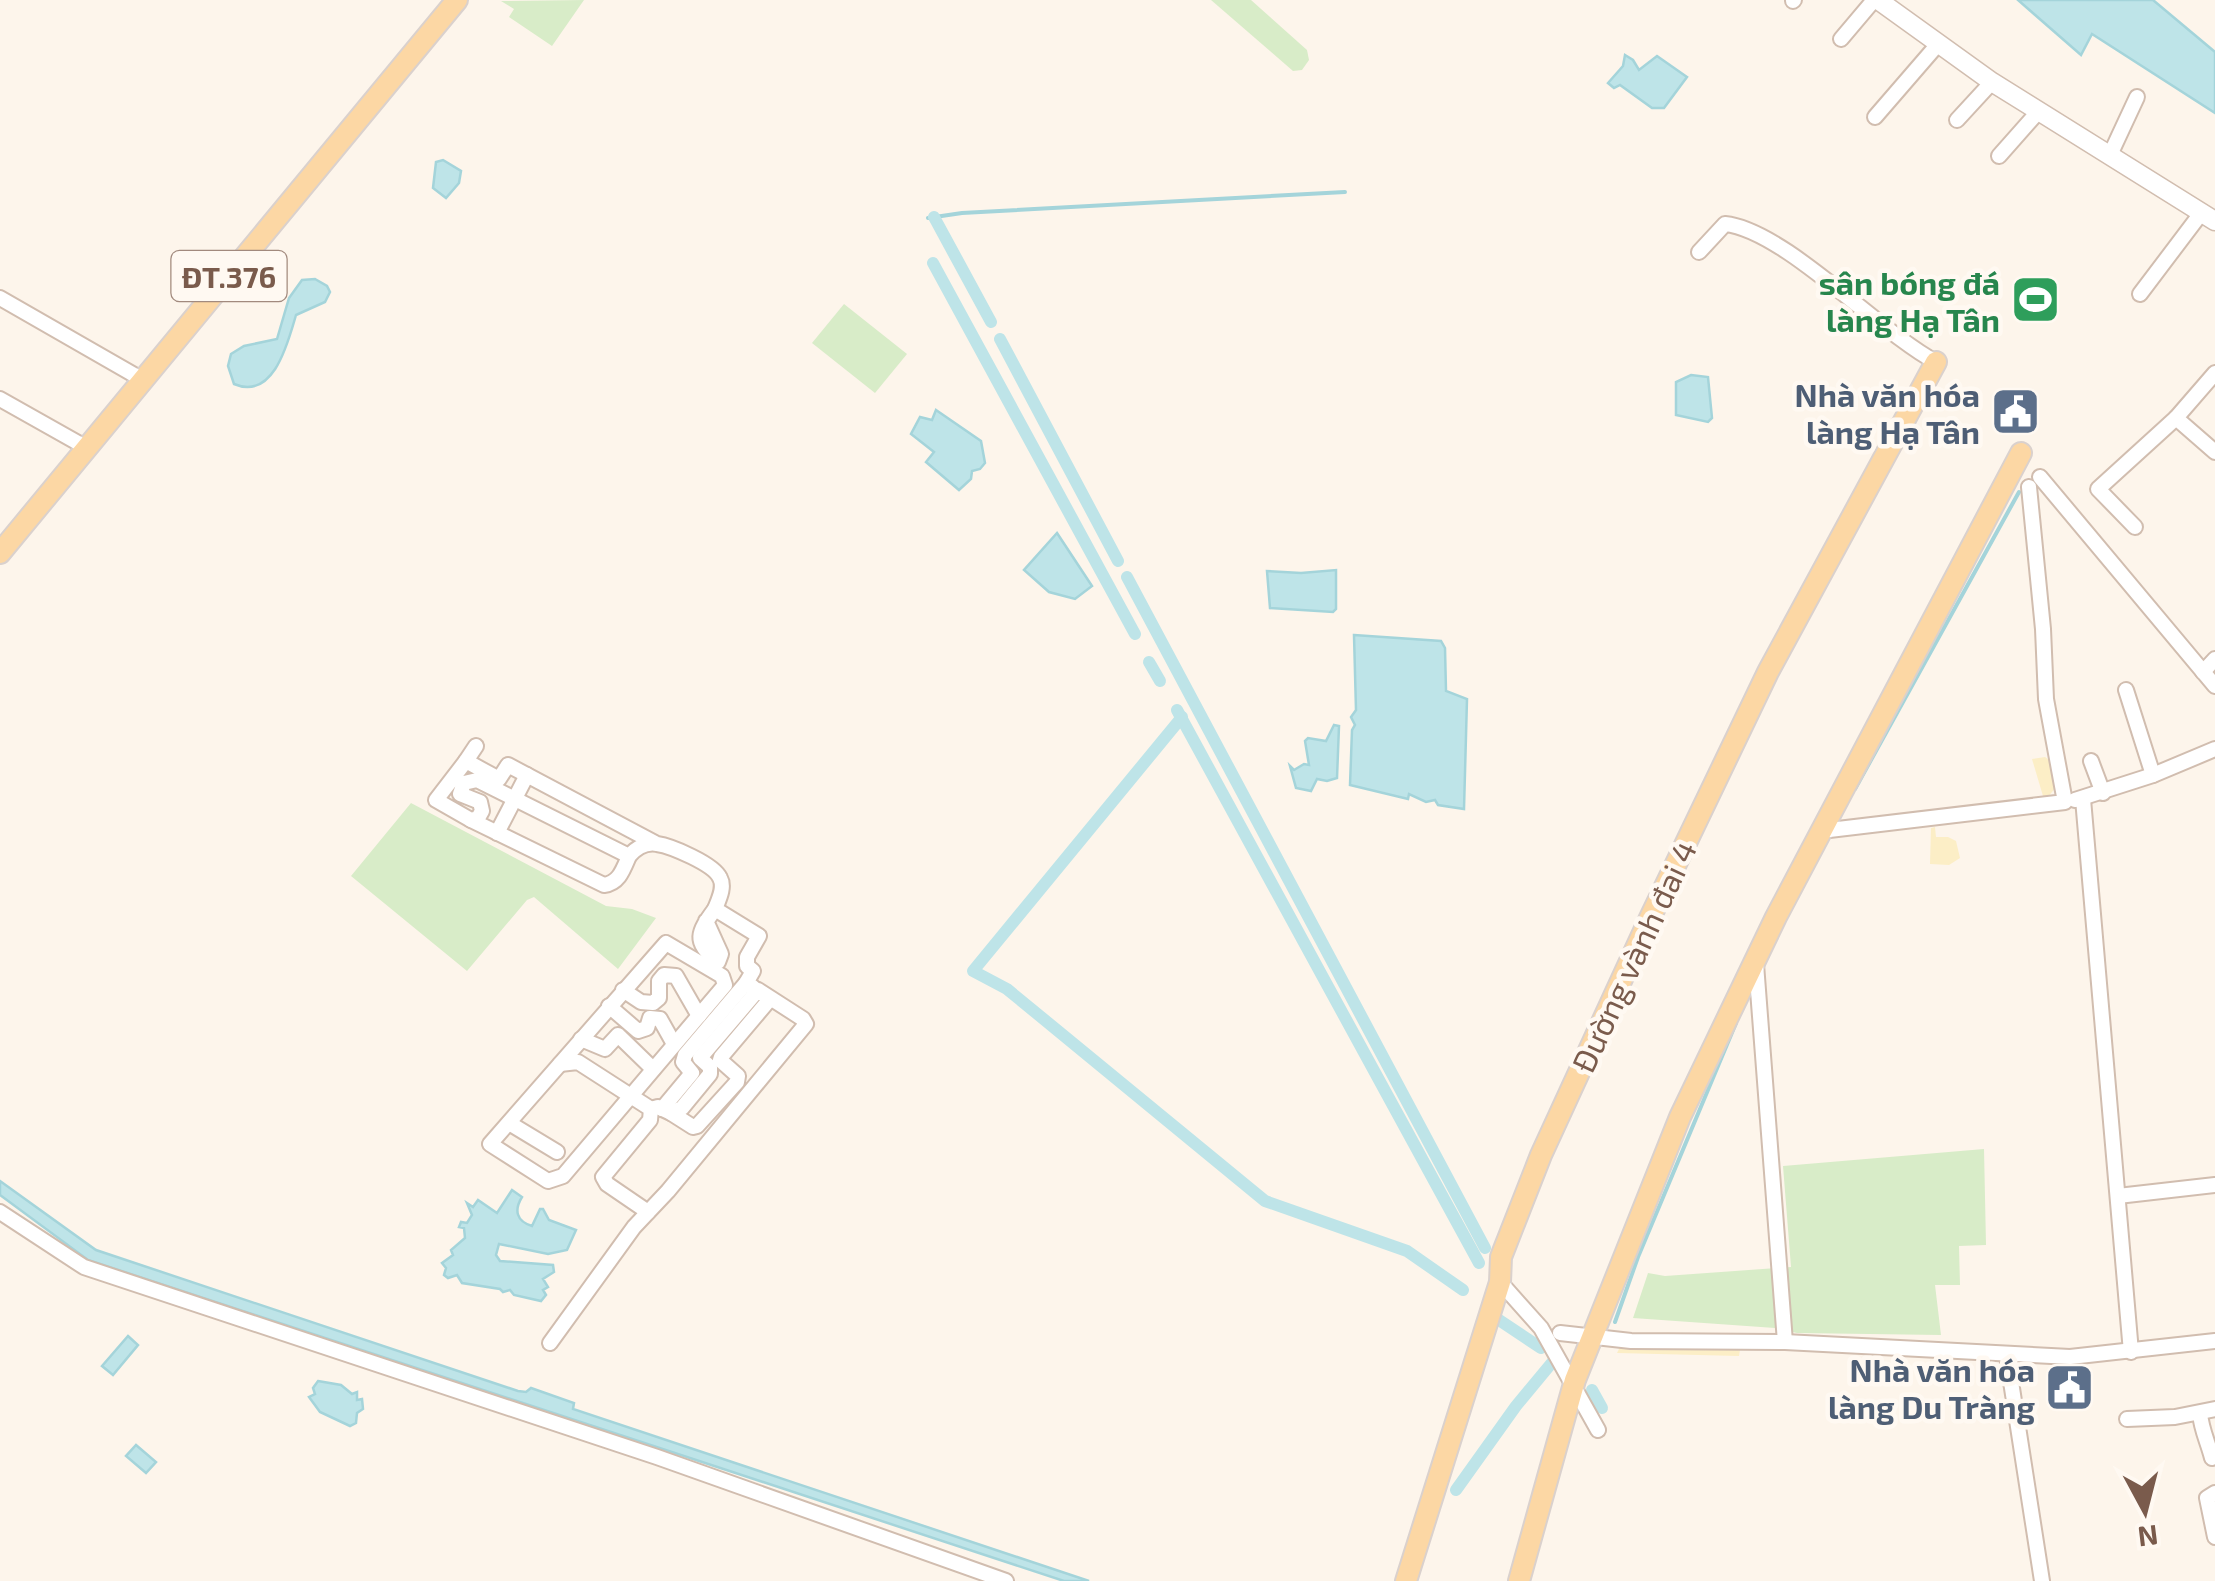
<svg xmlns="http://www.w3.org/2000/svg" width="2215" height="1581" font-family="'Exo 2',sans-serif">
	<style>
		.green { fill: #d8ecc8 }
		.sand { fill: #fceec6 }
		.water { fill: #bee4e8; stroke: #a4d4da; stroke-width: 2.5 }
		.lines { fill: none; stroke-linecap: round; stroke-linejoin: round }
		.stream { stroke: #a4d4da; stroke-width: 4 }
		.canal { stroke: #bee4e8; stroke-width: 12 }
		.minor-casing { stroke: #d1bdaf; stroke-width: 18 }
		.tertiary-casing { stroke: #d1bdaf; stroke-width: 21 }
		.primary-casing { stroke: #dad1cd; stroke-width: 24 }
		.minor { stroke: #fff; stroke-width: 14 }
		.tertiary { stroke: #fff; stroke-width: 18 }
		.primary { stroke: #fcd7a4; stroke-width: 20 }
		.labels { text-anchor: middle; dominant-baseline: central; stroke-width: 9; stroke-linejoin: round; paint-order: stroke }
		.shield { fill: #fff9f2; stroke: #a28a7e; stroke-width: 2.5 }
		.shield-label { font-size: 30px; font-weight: bold; fill: #7a5b4c }
		.leisure-label { font-size: 32px; font-weight: bold; fill: #27864d; stroke: #fff9f2; text-anchor: end }
		.service-label { font-size: 32px; font-weight: bold; fill: #4e5e75; stroke: #fff9f2; text-anchor: end }
		.street-label { font-size: 32px; fill: #7a5b4c; stroke: #fff9f2 }
	</style>
	<rect width="100%" height="100%" fill="#fdf5eb"/>
	<g class="green">
		<path d="M 584,0 L 552,46 L 509,17 L 514,9 L 501,1 Z"/>
		<path d="M 1211,0 L 1251,0 L 1307,50 L 1309,60 L 1302,70 L 1293,71 Z"/>
		<path d="M 844,304 L 907,354 L 875,393 L 812,343 Z"/>
		<path d="M 411,803 L 606,906 L 632,909 L 656,918 L 618,969 L 534,897 L 527,900 L 467,971 L 351,876 Z"/>
		<path d="M 1984,1149 L 1986,1245 L 1959,1246 L 1960,1285 L 1935,1285 L 1941,1335 L 1797,1333 L 1775,1328 L 1633,1318 L 1648,1273 L 1665,1276 L 1791,1267 L 1783,1166 Z"/>
	</g>
	<g class="sand">
		<path d="M 2045,757 L 2052,762 L 2056,787 L 2048,797 L 2043,796 L 2032,759 Z"/>
		<path d="M 1935,827 L 1936,837 L 1948,837 L 1956,841 L 1960,858 L 1949,865 L 1930,864 L 1931,828 Z"/>
		<path d="M 1621,1345 L 1740,1350 L 1739,1356 L 1617,1353 Z"/>
	</g>
	<g class="water">
		<path d="M 2018,0 L 2153,0 L 2215,52 L 2215,113 L 2092,34 L 2081,55 Z"/>
		<path d="M 1625,55 L 1633,60 L 1639,70 L 1657,56 L 1687,77 L 1664,108 L 1652,108 L 1620,85 L 1614,88 L 1608,83 L 1623,66 Z"/>
		<path d="M 443,160 L 461,171 L 459,183 L 446,198 L 433,188 L 436,162 Z"/>
		<path d="M 315,279 L 327,286 L 330,292 L 325,302 L 296,315 C 288,342 274,401 234,384 L 228,366 L 231,354 L 244,346 L 277,339 L 289,298 L 302,280 Z"/>
		<path d="M 1691,375 L 1708,377 L 1712,418 L 1708,422 L 1676,415 L 1676,382 Z"/>
		<path d="M 936,410 L 981,441 L 985,463 L 980,469 L 972,471 L 971,479 L 959,490 L 926,462 L 934,452 L 911,434 L 920,417 L 932,420 Z"/>
		<path d="M 1057,533 L 1092,586 L 1075,599 L 1049,592 L 1024,570 Z"/>
		<path d="M 1336,570 L 1336,609 L 1333,612 L 1270,608 L 1267,571 L 1301,573 Z"/>
		<path d="M 1354,635 L 1441,641 L 1445,648 L 1446,691 L 1467,699 L 1464,809 L 1438,805 L 1435,800 L 1426,802 L 1409,794 L 1408,799 L 1350,785 L 1352,730 L 1355,725 L 1351,717 L 1356,710 Z"/>
		<path d="M 1334,725 L 1339,726 L 1337,778 L 1327,781 L 1317,779 L 1311,791 L 1296,788 L 1290,766 L 1294,770 L 1304,764 L 1309,765 L 1305,741 L 1308,738 L 1326,741 Z"/>
		<path d="M 0,1181 L 96,1250 L 518,1391 L 526,1392 L 531,1388 L 574,1403 L 573,1409 L 1089,1581 L 1064,1581 L 88,1260 L 0,1195 Z"/>
		<path d="M 512,1190 L 522,1197 C 514,1210 516,1221 532,1226 L 540,1209 L 543,1209 L 549,1220 L 576,1230 L 567,1250 L 548,1254 L 499,1244 L 496,1255 L 500,1261 L 553,1265 L 554,1272 L 543,1279 L 548,1287 L 543,1290 L 546,1295 L 541,1301 L 514,1295 L 510,1290 L 503,1292 L 500,1289 L 462,1283 L 457,1275 L 448,1278 L 444,1275 L 446,1268 L 442,1263 L 453,1255 L 451,1250 L 465,1238 L 464,1228 L 459,1227 L 461,1222 L 467,1223 L 472,1215 L 467,1203 L 473,1207 L 478,1200 L 497,1213 Z"/>
		<path d="M 128,1336 L 138,1345 L 113,1375 L 102,1366 Z"/>
		<path d="M 318,1381 L 341,1385 L 352,1394 L 357,1392 L 357,1400 L 362,1399 L 363,1409 L 357,1413 L 356,1423 L 350,1426 L 320,1412 L 309,1397 L 315,1394 L 313,1388 Z"/>
		<path d="M 136,1445 L 156,1462 L 146,1473 L 126,1456 Z"/>
	</g>
	<g class="lines">
		<g class="stream">
			<path d="M 928,218 L 962,213 L 1345,192"/>
			<path d="M 1855,789 L 2019,492"/>
			<path d="M 1615,1322 L 1638,1257 L 1736,1023"/>
		</g>
		<g class="canal">
			<path d="M 934,217 L 991,322"/>
			<path d="M 933,263 L 1135,634"/>
			<path d="M 1000,339 L 1118,561"/>
			<path d="M 1127,577 L 1485,1248"/>
			<path d="M 1149,662 L 1160,681"/>
			<path d="M 1177,710 L 1479,1263"/>
			<path d="M 1182,717 L 973,971 L 1007,989 L 1265,1201 L 1407,1251 L 1463,1290"/>
			<path d="M 1496,1318 L 1541,1348"/>
			<path d="M 1592,1390 L 1602,1408"/>
			<path d="M 1456,1490 L 1516,1406 L 1555,1359"/>
		</g>
		<defs>
			<g id="minor">
				<path d="M 1793,1 L 1794,0"/>
				<path d="M 1841,39 L 1874,0"/>
				<path d="M 1875,117 L 1939,43"/>
				<path d="M 1957,120 L 1992,82"/>
				<path d="M 2110,155 L 2137,97"/>
				<path d="M 1999,156 L 2038,112"/>
				<path d="M 1699,252 L 1725,224 C 1784,230 1879,332 1936,362"/>
				<path d="M 2140,294 L 2202,212"/>
				<path d="M 0,298 L 143,380"/>
				<path d="M 2215,373 L 2176,418 L 2215,452"/>
				<path d="M 0,399 L 87,448"/>
				<path d="M 2040,477 L 2215,686"/>
				<path d="M 2135,527 L 2098,489 L 2176,418"/>
				<path d="M 2203,672 L 2215,659"/>
				<path d="M 2126,690 L 2153,775"/>
				<path d="M 466,761 L 476,746"/>
				<path d="M 2091,761 L 2103,793"/>
				<path d="M 2083,799 L 2131,1352"/>
				<path d="M 2075,800 L 2153,775 L 2215,749"/>
				<path d="M 471,820 L 604,885 C 619,883 623,870 629,856"/>
				<path d="M 1821,831 L 2065,802 L 2046,699 L 2043,629 L 2029,487"/>
				<path d="M 497,833 L 527,775"/>
				<path d="M 655,843 L 508,765 L 499,779 L 466,761 L 436,800 L 471,820 L 478,818 L 482,811 L 480,802 L 460,794 L 464,783 L 477,780 L 629,856 C 636,848 646,842 657,844 C 671,846 714,864 720,878 C 725,887 719,899 715,909 L 759,936 L 747,957 L 747,966 L 753,971 L 746,983"/>
				<path d="M 706,921 L 721,954 L 718,962 C 692,942 698,932 715,909"/>
				<path d="M 666,943 L 722,976 L 725,985 L 563,1176 L 548,1181 L 490,1144 Z"/>
				<path d="M 1756,964 L 1785,1342"/>
				<path d="M 623,990 L 641,1002 L 653,1003 L 659,998 L 659,981 L 664,975 L 676,976 L 699,1016"/>
				<path d="M 609,1006 L 638,1031 L 647,1028 L 650,1018 L 660,1019 L 674,1044"/>
				<path d="M 581,1039 L 605,1049 L 618,1035 L 653,1069"/>
				<path d="M 560,1064 L 578,1062 L 651,1109 L 650,1120 L 603,1177 L 607,1184 L 648,1212"/>
				<path d="M 662,1109 L 692,1073 L 683,1062 L 685,1055 L 746,983 L 753,987"/>
				<path d="M 671,1113 L 693,1127 L 697,1126 L 737,1082 L 738,1076 L 720,1060 L 721,1057 L 770,999"/>
				<path d="M 509,1123 L 557,1152"/>
				<path d="M 2118,1196 L 2215,1185"/>
				<path d="M 0,1212 L 84,1267 L 657,1457 L 1006,1581"/>
				<path d="M 1500,1282 L 1541,1328 L 1598,1430"/>
				<path d="M 1560,1333 L 1631,1341 L 1785,1342 L 2070,1357 L 2215,1341"/>
				<path d="M 550,1343 L 634,1227 L 668,1191 L 806,1024 L 803,1019 L 758,990 L 700,1058 L 710,1067 L 710,1074 L 682,1108 L 671,1113 L 658,1107 L 651,1109"/>
				<path d="M 2007,1356 L 2042,1581"/>
				<path d="M 2200,1413 C 2201,1429 2208,1442 2212,1458"/>
				<path d="M 2127,1419 L 2175,1417 L 2215,1409"/>
				<path d="M 2215,1493 L 2207,1498 L 2215,1537"/>
			</g>
			<path id="tertiary" d="M 1878,0 L 1992,82 L 2215,221"/>
			<g id="primary">
				<path d="M 0,553 L 457,0"/>
				<path d="M 1406,1581 L 1500,1282 L 1501,1257 L 1541,1155 L 1649,920 L 1768,672 L 1936,362"/>
				<path d="M 1519,1581 L 1575,1380 L 1680,1117 L 1776,917 L 2021,453"/>
			</g>
		</defs>
		<use href="#minor" class="minor-casing"/>
		<use href="#tertiary" class="tertiary-casing"/>
		<use href="#primary" class="primary-casing"/>
		<use href="#minor" class="minor"/>
		<use href="#tertiary" class="tertiary"/>
		<use href="#primary" class="primary"/>
	</g>
	<defs>
		<symbol id="stadium-square" viewBox="-11 -11 22 22"><rect x="-9" y="-9" width="18" height="18" rx="4" fill="#2e9e5b" stroke="#fff9f2"/><path d="M0-5a6.5 5 0 1 0 0 10a6.5 5 0 1 0 0-10ZM-3.5-1.8h7v3.6h-7Z" fill="#fff"/></symbol>
		<symbol id="civic-square" viewBox="-11 -11 22 22"><rect x="-9" y="-9" width="18" height="18" rx="4" fill="#5c6f8a" stroke="#fff9f2"/><path d="M-.6-6.5H3V-4.5H.6V-3L4-1V1h2V6H-6V1h2V-1L-.6-3ZM-1.2 2.5V6h2.4V2.5Z" fill="#fff"/></symbol>
	</defs>
	<g fill-rule="evenodd">
		<use href="#stadium-square" x="2008" y="272" width="55" height="55"/>
		<use href="#civic-square" x="1988" y="384" width="55" height="55"/>
		<use href="#civic-square" x="2042" y="1360" width="55" height="55"/>
	</g>
	<g class="labels">
		<rect class="shield" x="171.5" y="251" width="115" height="50" rx="8"/>
		<g class="shield-label">
			<text x="229" y="276">ĐT.376</text>
		</g>
		<g class="leisure-label">
			<text x="2000" y="282">sân bóng đá<tspan x="2000" dy="37">làng Hạ Tân</tspan></text>
		</g>
		<g class="service-label">
			<text x="1980" y="394">Nhà văn hóa<tspan x="1980" dy="37">làng Hạ Tân</tspan></text>
			<text x="2035" y="1369">Nhà văn hóa<tspan x="2035" dy="37">làng Du Tràng</tspan></text>
		</g>
		<g class="street-label">
			<text transform="translate(1633 956) rotate(-65)">Đường vành đai 4</text>
		</g>
	</g>
	<g transform="translate(2145 1511) rotate(173)" stroke="#fff9f2" stroke-width="8" paint-order="stroke">
	<path d="M0-8L18 38L0 25L-18 38Z" fill="#7a5b4c"/>
	<text y="-15" font-size="28" font-weight="bold" text-anchor="middle" fill="#7a5b4c">N</text>
	</g>
</svg>
